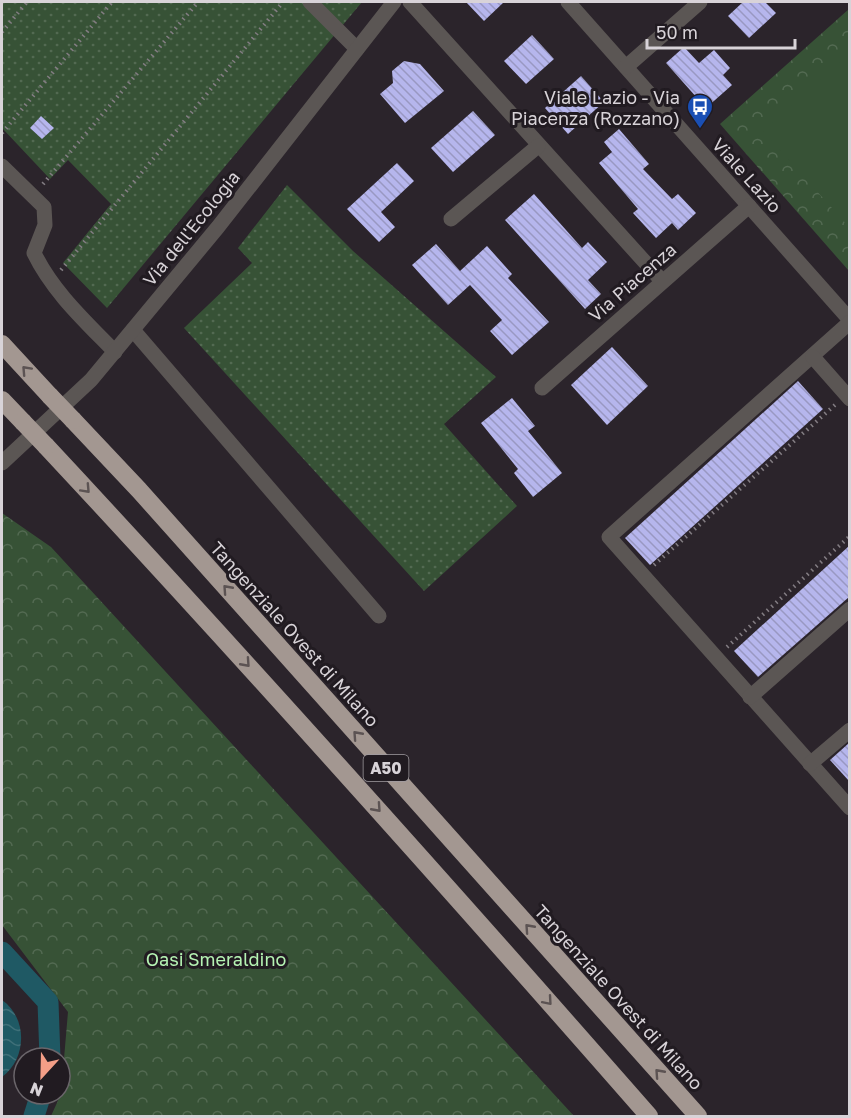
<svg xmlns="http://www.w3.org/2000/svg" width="851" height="1118" font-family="'Golos Text',sans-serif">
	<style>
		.grass { fill: url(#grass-dots) }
		.forest { fill: url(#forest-crowns) }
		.pitch { fill: #375236 }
		.water { fill: url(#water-waves) }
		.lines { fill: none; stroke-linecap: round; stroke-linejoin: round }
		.canal { stroke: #1f5964; stroke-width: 21 }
		.building { fill: url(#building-back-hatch) }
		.path { stroke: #837d83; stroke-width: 4; stroke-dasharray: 1.5 4.5; stroke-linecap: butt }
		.minor { stroke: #5b5654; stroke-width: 15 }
		.highway { stroke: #a39791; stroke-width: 18 }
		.highway-bridge { stroke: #a39791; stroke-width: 18 }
		.oneway { stroke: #5c5353 }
		.labels { text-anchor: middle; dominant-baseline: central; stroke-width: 6; stroke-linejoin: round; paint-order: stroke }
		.shield { fill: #211b21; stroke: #a19ca1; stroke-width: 1.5 }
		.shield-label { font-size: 16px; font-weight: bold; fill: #d8d3d8 }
		.poi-label { font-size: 18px; fill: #d8d3d8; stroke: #211b21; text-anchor: end }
		.street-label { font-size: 18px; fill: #d8d3d8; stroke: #211b21 }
		.park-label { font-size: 18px; fill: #b5f3b3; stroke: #211b21 }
	</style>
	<defs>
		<pattern id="grass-dots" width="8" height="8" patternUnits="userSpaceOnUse" patternTransform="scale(1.5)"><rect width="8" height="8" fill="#375236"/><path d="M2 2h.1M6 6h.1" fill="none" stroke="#536a52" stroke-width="1.8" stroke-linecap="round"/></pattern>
		<pattern id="forest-crowns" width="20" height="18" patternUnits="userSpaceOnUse" patternTransform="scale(1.5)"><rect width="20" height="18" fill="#375236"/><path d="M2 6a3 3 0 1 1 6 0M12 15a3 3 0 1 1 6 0" fill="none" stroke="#536a52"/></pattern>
		<pattern id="water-waves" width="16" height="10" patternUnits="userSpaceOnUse" patternTransform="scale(1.5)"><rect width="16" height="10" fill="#1f5964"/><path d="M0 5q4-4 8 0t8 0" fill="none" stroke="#3f7079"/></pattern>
		<pattern id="building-back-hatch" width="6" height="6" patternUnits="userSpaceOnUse" patternTransform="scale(1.5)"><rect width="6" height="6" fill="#b6b6ed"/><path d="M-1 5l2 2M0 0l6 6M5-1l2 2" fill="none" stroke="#9998c2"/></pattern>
	</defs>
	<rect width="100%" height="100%" fill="#2b242b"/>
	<g class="grass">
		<path d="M 2,2 L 362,2 L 107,308 L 63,263 L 111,204 L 68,160 L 50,179 L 2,128 Z"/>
		<path d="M 287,185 L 353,251 L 496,377 L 444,424 L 517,506 L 424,591 L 184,328 L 252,263 L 238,248 Z"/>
	</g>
	<g class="forest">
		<path d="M 849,9 L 849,271 L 720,124 Z"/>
		<path d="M 2,513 L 51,547 L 574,1116 L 51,1116 L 61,1094 L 68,1012 L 2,925 Z"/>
	</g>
	<path class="pitch" d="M 849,54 L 849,227 L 763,131 Z"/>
	<path class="water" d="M 2,1000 C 28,1018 27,1059 2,1077 Z"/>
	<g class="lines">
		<g class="canal">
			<path d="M 2,952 L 48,1002 L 50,1058"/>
			<path d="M 34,1116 L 41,1094"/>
		</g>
	</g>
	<g class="building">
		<path d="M 466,2 L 504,2 L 484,21 Z"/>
		<path d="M 743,2 L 765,2 L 776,13 L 749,38 L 728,16 Z"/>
		<path d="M 532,35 L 554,59 L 526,84 L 504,61 Z"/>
		<path d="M 684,47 L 699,63 L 714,50 L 730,68 L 723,75 L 732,85 L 706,108 L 666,63 Z"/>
		<path d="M 404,61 L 420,64 L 444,91 L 405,123 L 380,94 L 393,83 L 392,71 Z"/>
		<path d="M 581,76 L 604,102 L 568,134 L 545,108 Z"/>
		<path d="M 473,111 L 495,135 L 453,172 L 431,148 Z"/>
		<path d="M 41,116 L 54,128 L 42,139 L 30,128 Z"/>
		<path d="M 619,129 L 649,164 L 643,169 L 672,199 L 678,194 L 696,213 L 678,230 L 672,223 L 656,238 L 633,213 L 638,209 L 599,163 L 612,152 L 604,142 Z"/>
		<path d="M 397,163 L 414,181 L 381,212 L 395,227 L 379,242 L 347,209 Z"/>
		<path d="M 534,194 L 582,248 L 588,242 L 607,262 L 588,280 L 601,294 L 585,309 L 505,220 Z"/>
		<path d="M 436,244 L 460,271 L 487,246 L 512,274 L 508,278 L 549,322 L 512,355 L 490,331 L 502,320 L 470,285 L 448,305 L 412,265 Z"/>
		<path d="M 612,347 L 648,386 L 607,425 L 571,385 Z"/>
		<path d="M 798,381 L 823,409 L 650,565 L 625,538 Z"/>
		<path d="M 512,398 L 535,426 L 528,431 L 562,473 L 533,497 L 514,473 L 518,469 L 481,423 Z"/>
		<path d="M 849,546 L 849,597 L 758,677 L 734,651 Z"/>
		<path d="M 849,743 L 849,781 L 830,760 Z"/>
	</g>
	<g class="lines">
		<g class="path">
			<path d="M 2,32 L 27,2"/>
			<path d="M 2,133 L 112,2"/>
			<path d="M 43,184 L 198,2"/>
			<path d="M 61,270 L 283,2"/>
			<path d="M 654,565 L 835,405"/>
			<path d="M 727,647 L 850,536"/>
		</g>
		<g class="minor">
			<path d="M 310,2 L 357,49"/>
			<path d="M 410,2 L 662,281"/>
			<path d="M 568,2 L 850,320"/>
			<path d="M 626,67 L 700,2"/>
			<path d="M 2,166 L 44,207 L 45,225 L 34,253 C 53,292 85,321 115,352"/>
			<path d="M 451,219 L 538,146"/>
			<path d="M 850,322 L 609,537 L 850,808"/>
			<path d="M 133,330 L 379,616"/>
			<path d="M 813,357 L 850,399"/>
			<path d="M 542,388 L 749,206"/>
			<path d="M 2,463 L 91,380 L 218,227 L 394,2"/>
			<path d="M 750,697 L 850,609"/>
			<path d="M 810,764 L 850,730"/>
		</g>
		<g class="highway">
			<path d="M 2,344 L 50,396"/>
			<path d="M 2,400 L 23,422"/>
			<path d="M 73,420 L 139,490 L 698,1116"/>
			<path d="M 46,446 C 251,666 451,890 649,1116"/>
		</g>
		<g class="highway-bridge">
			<path d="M 50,396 L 73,420"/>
			<path d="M 23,422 L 46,446"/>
		</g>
	</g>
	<defs><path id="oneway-chevron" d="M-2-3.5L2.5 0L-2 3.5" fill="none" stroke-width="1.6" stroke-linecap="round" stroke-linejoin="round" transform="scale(1.5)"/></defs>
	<g class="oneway">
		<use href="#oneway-chevron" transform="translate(26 370) rotate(-133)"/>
		<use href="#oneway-chevron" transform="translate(86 489) rotate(47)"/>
		<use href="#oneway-chevron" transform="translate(227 589) rotate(-132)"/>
		<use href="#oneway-chevron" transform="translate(246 663) rotate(48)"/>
		<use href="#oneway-chevron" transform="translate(357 735) rotate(-132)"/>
		<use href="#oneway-chevron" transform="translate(377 808) rotate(48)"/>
		<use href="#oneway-chevron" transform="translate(529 928) rotate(-132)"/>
		<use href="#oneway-chevron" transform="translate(548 1001) rotate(49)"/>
		<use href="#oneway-chevron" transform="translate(659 1073) rotate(-132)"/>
	</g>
	<defs>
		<symbol id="bus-pin" viewBox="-11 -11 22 30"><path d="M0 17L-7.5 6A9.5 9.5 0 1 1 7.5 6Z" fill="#1a4fb4" stroke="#211b21"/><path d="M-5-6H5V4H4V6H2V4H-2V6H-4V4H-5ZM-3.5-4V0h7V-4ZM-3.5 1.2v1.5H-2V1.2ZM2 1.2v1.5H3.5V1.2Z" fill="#fff"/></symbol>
	</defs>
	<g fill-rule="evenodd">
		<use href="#bus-pin" x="685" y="92" width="30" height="40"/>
	</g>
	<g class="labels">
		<rect class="shield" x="363.5" y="755" width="45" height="26" rx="4.5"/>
		<g class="shield-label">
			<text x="386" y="768">A50</text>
		</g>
		<g class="poi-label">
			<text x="680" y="97">Viale Lazio - Via<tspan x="680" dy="21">Piacenza (Rozzano)</tspan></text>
		</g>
		<g class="street-label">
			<text transform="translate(747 175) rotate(48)">Viale Lazio</text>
			<text transform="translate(191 228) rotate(-51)">Via dell'Ecologia</text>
			<text transform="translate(632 282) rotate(-41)">Via Piacenza</text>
			<text transform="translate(295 634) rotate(48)">Tangenziale Ovest di Milano</text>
			<text transform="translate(619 997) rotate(48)">Tangenziale Ovest di Milano</text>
		</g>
		<g class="park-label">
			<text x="216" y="959">Oasi Smeraldino</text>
		</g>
	</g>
	<rect width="851" height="1118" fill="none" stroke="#d8d3d8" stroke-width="6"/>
	<g transform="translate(42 1076) rotate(202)"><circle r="28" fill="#211b21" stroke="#6a656a" stroke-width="1.5"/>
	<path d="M0-4.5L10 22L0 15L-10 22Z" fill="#f49e87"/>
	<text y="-9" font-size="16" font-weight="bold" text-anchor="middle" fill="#d8d3d8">N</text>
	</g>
	<path d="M647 39v9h148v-9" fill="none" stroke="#d8d3d8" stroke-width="3"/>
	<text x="656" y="39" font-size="18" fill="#d8d3d8" stroke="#211b21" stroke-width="4.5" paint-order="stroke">50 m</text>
</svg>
